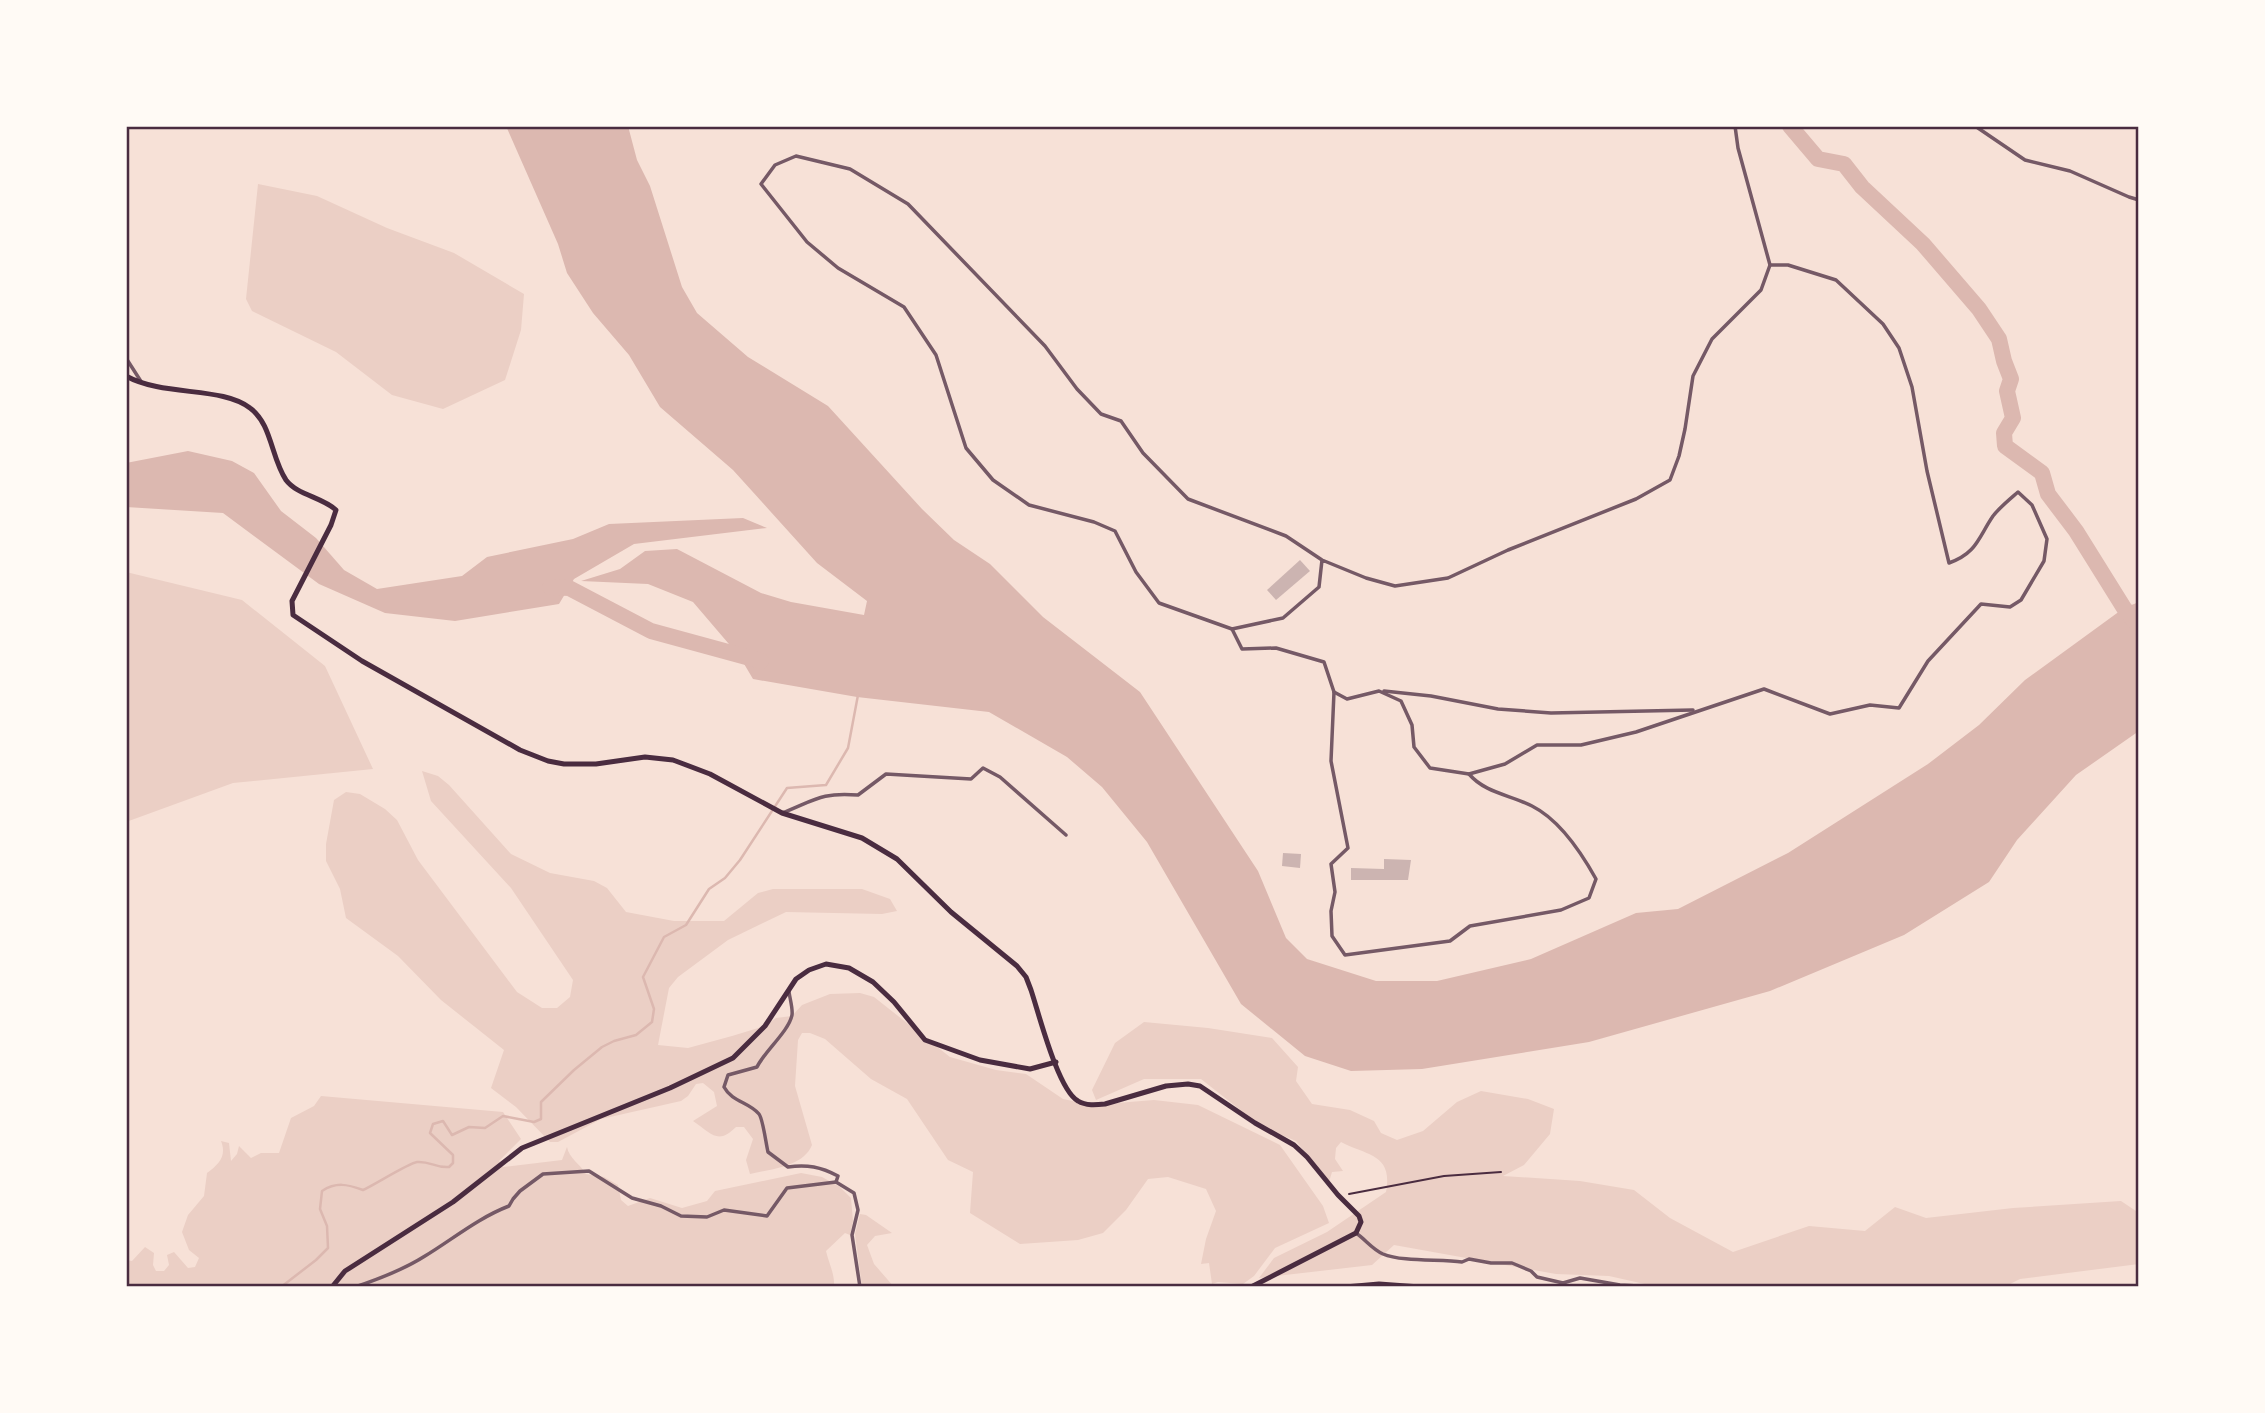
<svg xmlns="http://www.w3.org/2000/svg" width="2265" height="1413" font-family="Roboto,sans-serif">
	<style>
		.green { fill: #ebcfc5 }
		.water { fill: #dcb8b0 }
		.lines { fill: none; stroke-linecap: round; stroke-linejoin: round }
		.stream { stroke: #dcb8b0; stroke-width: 2.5 }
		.river { stroke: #dcb8b0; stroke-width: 16 }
		.building { fill: #ccb4b1 }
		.path { stroke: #4a2c40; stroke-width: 2 }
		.minor { stroke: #755966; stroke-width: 3.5 }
		.secondary { stroke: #4a2c40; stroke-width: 5 }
		.neatline { fill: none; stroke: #4a2c40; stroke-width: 2.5 }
	</style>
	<rect width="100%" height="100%" fill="#f7e1d7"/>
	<g class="green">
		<path d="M 258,184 L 317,196 L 387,228 L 454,253 L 524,294 L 521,330 L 505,380 L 443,409 L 392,395 L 336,352 L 252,311 L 246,299 Z"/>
		<path d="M 126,572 L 242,600 L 325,666 L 373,769 L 233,783 L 126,822 Z"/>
		<path d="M 422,771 L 438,776 L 449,785 L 511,854 L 550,873 L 594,881 L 607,888 L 626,912 L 674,921 L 724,921 L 758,893 L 773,889 L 862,889 L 890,899 L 897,911 L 882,914 L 786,912 L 728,940 L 678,977 L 669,988 L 658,1045 L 688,1048 L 732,1036 L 765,1026 L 776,1018 L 792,1016 L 802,1005 L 830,994 L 860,993 L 874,997 L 950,1057 L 996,1070 L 1026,1074 L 1063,1099 L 1092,1105 L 1154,1100 L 1198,1105 L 1280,1145 L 1323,1206 L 1329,1223 L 1275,1248 L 1254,1276 L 1243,1284 L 1218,1282 L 1212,1284 L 1209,1263 L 1201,1264 L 1206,1239 L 1216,1211 L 1206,1189 L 1168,1177 L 1148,1179 L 1126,1210 L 1103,1233 L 1078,1240 L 1020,1244 L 970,1213 L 973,1172 L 948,1160 L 907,1099 L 871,1079 L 825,1039 L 810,1033 L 802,1033 L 798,1040 L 795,1086 L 812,1145 C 803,1167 771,1169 750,1174 L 746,1160 L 753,1139 L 744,1127 L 736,1127 C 718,1145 712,1134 693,1121 L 717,1106 L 714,1092 L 703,1083 L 696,1084 L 688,1096 L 681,1101 L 601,1119 L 558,1142 L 550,1142 L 516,1107 L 491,1088 L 504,1050 L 441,1000 L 398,956 L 346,918 L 340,889 L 326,861 L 326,844 L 334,800 L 346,792 L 360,794 L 385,809 L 397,820 L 418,860 L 517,992 L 542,1008 L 557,1008 L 570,997 L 573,980 L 511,888 L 431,801 Z"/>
		<path d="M 1144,1022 L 1208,1028 L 1272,1038 L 1298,1067 L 1296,1081 L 1312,1104 L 1350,1110 L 1374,1121 L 1381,1133 L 1397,1140 L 1423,1131 L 1457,1102 L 1481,1091 L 1528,1099 L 1554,1109 L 1550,1134 L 1524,1165 L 1503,1176 L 1580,1181 L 1634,1190 L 1670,1218 L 1733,1252 L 1809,1226 L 1865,1231 L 1895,1207 L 1926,1218 L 2013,1208 L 2121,1201 L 2139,1213 L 2139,1264 L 2020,1279 L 2004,1287 L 1658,1287 L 1609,1276 L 1556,1274 L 1394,1245 L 1372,1265 L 1259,1278 L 1274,1258 L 1327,1232 L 1386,1192 C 1393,1154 1368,1156 1341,1142 L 1336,1148 L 1335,1159 L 1343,1171 L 1332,1172 L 1329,1182 L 1296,1141 L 1262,1127 L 1201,1079 L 1144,1079 L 1096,1100 L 1092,1090 L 1115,1043 Z"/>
		<path d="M 321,1096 L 503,1112 L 521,1139 L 499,1161 L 503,1167 L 562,1160 L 567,1147 C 569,1158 580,1164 586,1174 L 604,1177 L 618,1185 L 621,1200 L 628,1206 L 650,1198 L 682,1208 L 707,1201 L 715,1191 L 801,1173 L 822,1177 L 840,1187 L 851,1198 L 853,1221 L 850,1235 L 845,1233 L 826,1251 C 829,1264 835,1274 834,1287 L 126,1287 L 126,1260 L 132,1261 L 145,1247 L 154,1253 L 153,1265 L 156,1271 L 164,1271 L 169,1265 L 167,1255 L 174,1252 L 188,1268 L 195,1267 L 199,1258 L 189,1250 L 182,1232 L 188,1215 L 204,1196 L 207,1173 C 219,1164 227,1156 221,1141 L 229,1143 L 231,1161 L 237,1154 L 239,1146 L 251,1158 L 261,1153 L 279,1153 L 291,1118 L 314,1106 Z"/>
		<path d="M 860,1214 L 866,1215 L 892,1233 L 875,1236 L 867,1245 L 874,1264 L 894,1287 L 862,1287 L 855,1234 Z"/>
	</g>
	<g class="water">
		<path d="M 506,126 L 628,126 L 637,160 L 650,186 L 682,287 L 697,313 L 748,357 L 828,406 L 922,509 L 954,540 L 990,564 L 1043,617 L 1140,692 L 1258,871 L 1286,938 L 1307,959 L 1376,981 L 1437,981 L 1531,959 L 1636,913 L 1678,909 L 1788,853 L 1928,764 L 1979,725 L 2025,680 L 2124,608 L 2139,602 L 2139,731 L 2076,775 L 2017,840 L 1989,882 L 1904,935 L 1770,991 L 1589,1042 L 1422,1069 L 1351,1071 L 1305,1056 L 1241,1004 L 1147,842 L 1102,787 L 1067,757 L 989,712 L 857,697 L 753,679 L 740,657 L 693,602 L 648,584 L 581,581 L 620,569 L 645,551 L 677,549 L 761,593 L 791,602 L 864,615 L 867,601 L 817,563 L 733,470 L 660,407 L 629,355 L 593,313 L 567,273 L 558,244 Z"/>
		<path d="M 188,451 L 232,461 L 254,473 L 281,511 L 316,538 L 344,570 L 377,589 L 462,576 L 487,557 L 573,539 L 609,524 L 743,518 L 767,528 L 634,544 L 574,579 L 559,604 L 455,621 L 385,613 L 319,584 L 223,513 L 126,507 L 126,463 Z"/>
	</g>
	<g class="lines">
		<path class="stream" d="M 281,1287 L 316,1260 L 328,1248 L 327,1226 L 320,1209 L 322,1191 C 336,1182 347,1184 363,1190 C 374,1185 409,1163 417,1162 C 431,1161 434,1168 449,1167 L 453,1163 L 453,1155 L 430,1133 L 433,1124 L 443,1121 L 452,1135 L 469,1127 L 485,1128 L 503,1116 L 534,1122 L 541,1119 L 541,1102 L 574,1070 L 602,1047 L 614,1041 L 636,1035 L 652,1022 L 654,1009 L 643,977 L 664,937 L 686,925 L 709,889 L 725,878 L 740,860 L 787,788 L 826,785 L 848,748 L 858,695"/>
		<g class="river">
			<path d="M 1790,126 L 1818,159 L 1844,164 L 1862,187 L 1923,244 L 1979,309 L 1999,339 L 2004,361 L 2011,379 L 2007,391 L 2013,418 L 2004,433 L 2005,446 L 2042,473 L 2048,494 L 2076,531 L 2124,608 L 2139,627"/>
			<path d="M 550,587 L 569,588 L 651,631 L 761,661"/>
		</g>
	</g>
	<g class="building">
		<path d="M 1300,560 L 1310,571 L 1276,600 L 1267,590 Z"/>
		<path d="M 1283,853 L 1301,854 L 1300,868 L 1282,866 Z"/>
		<path d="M 1384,859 L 1411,860 L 1408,880 L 1351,880 L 1351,868 L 1384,869 Z"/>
	</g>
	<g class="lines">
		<path class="path" d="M 1349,1194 L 1444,1176 L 1501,1172"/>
		<g class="minor">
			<path d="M 1975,126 L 2025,160 L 2070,171 L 2129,197 L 2139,200"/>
			<path d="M 126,358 L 142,383"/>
			<path d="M 1322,560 L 1319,587 L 1283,618 L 1232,629 L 1159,603 L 1136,572 L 1115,531 L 1094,522 L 1029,505 L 993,480 L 966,448 L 936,355 L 904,307 L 838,268 L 807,242 L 761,184 L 775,165 L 796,156 L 850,169 L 908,204 L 1045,346 L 1077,389 L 1101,414 L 1121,421 L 1143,453 L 1188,499 L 1286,536 L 1322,560 L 1366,578 L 1395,586 L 1448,578 L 1508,550 L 1636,499 L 1670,480 L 1679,456 L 1685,429 L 1693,376 L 1712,339 L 1761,290 L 1770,265 L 1738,148 L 1735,126"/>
			<path d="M 1232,629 L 1242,649 L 1276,648 L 1324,662 L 1334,692 L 1331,761 L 1348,848 L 1331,864 L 1335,892 L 1331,911 L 1332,936 L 1345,955 L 1450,941 L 1470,926 L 1561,910 L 1589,898 L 1596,879 C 1581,852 1560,820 1532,806 C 1511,795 1485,793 1469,774"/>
			<path d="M 1384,691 L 1431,696 L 1498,709 L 1551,713 L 1693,710"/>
			<path d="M 1334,692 L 1347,699 L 1379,691 L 1401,701 L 1412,725 L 1414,747 L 1430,768 L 1469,774 L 1505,764 L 1537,745 L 1581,745 L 1636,732 L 1764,689 L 1830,714 L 1870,705 L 1899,708 L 1928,661 L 1981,604 L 2010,607 L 2021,600 L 2044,561 L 2047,539 L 2032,505 L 2018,492 C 2010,499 2000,507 1993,516 C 1978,538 1977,553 1949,563 L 1927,471 L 1912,387 L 1899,348 L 1883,324 L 1836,280 L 1788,265 L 1770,265"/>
			<path d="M 782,813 C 815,800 821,792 858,795 L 886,774 L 971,779 L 983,768 L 1000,777 L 1066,835"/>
			<path d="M 789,992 C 790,999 793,1009 792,1015 C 789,1031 764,1052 757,1067 L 728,1075 L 724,1087 C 732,1102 749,1102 759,1114 C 763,1119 766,1144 768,1152 L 788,1167 C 807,1164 821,1167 838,1176 L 836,1182 L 854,1193 L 858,1210 L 852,1235 L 860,1287"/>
			<path d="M 1356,1233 C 1366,1240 1372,1249 1383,1254 C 1402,1262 1440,1259 1462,1262 L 1469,1259 L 1491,1263 L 1512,1263 L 1531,1271 L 1537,1277 L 1563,1283 L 1580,1278 L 1620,1285 L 1657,1287"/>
			<path d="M 355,1287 C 379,1279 403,1270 425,1256 C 453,1239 478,1218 509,1206 L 513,1199 L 520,1191 L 543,1174 L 589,1171 L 632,1198 L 661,1206 L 681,1216 L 707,1217 L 724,1210 L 767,1216 L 787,1188 L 836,1182"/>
		</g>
		<g class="secondary">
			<path d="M 126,376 C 164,397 222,386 250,408 C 272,424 271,458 286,480 C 297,495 322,497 336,510 L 331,525 L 292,601 L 293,615 L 362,661 L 520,750 L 548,761 L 564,764 L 596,764 L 645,757 L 673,760 L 710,774 L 782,813 L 862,838 L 897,859 L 951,912 L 1017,966 L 1026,977 L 1031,990 C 1039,1014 1058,1090 1078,1101 C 1086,1106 1096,1105 1105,1104 L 1166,1086 L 1188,1084 L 1200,1086 L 1255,1123 L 1294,1145 L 1307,1157 L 1338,1195 L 1359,1216 L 1361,1222 L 1356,1233 L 1251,1287"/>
			<path d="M 332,1287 L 345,1271 L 453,1202 L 522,1148 L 670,1088 L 733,1058 L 765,1026 L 796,979 L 809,970 L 826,964 L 849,968 L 873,982 L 894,1002 L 925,1040 L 980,1060 L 1030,1069 L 1056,1062"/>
			<path d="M 1345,1287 L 1379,1284 L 1420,1287"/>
		</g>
	</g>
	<rect width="2265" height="1413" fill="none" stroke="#fffaf5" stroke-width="256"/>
	<rect x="128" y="128" width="2009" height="1157" class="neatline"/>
</svg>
